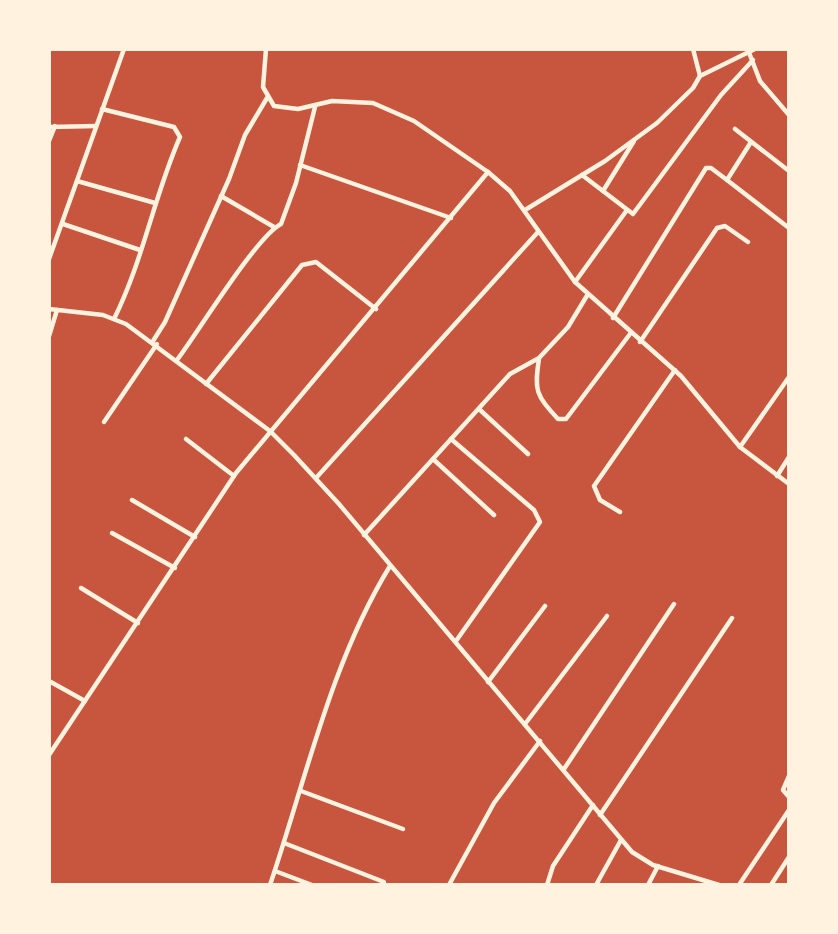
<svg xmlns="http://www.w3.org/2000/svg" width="838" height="934" font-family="'Roboto Serif',serif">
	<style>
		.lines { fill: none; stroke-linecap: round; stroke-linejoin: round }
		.minor { stroke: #fff3e0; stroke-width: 4.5 }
	</style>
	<rect width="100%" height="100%" fill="#c8553d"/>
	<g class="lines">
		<g class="minor">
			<path d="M 266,49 L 263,87 L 274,106 L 298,109 L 332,101 L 373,103 L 414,121 L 488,172 L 510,191 L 575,282 L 681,376 L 740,447 L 789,484"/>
			<path d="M 693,49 L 700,76"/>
			<path d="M 748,50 L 760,81 L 789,115"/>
			<path d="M 102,109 L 174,127 L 180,137 C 154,196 143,261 114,319"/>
			<path d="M 49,127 L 96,126"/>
			<path d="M 735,129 L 789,171"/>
			<path d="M 49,141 L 55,126"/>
			<path d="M 300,165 L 451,218"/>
			<path d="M 582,175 L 633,214 L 721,95 L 753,60"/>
			<path d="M 727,180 L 789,228"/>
			<path d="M 77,181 L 155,203"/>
			<path d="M 603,191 L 634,141"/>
			<path d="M 221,196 L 274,227"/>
			<path d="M 525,210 L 605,161 L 657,123 L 693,88 L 700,76 L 755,49"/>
			<path d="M 63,224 L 140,250"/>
			<path d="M 49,259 L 124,49"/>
			<path d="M 575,282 L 627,210"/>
			<path d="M 49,309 L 103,315 L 126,324 L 270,431 L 294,455 L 339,504 L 632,852 L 653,865 L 719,885"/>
			<path d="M 613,318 L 706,168 L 711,168 L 727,180 L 751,142"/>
			<path d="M 49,336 L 57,310"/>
			<path d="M 153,341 L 165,322 L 229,179 L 245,135 L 267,98"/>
			<path d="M 640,342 L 717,228 L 725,226 L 748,242"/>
			<path d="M 539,359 C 534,391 536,395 558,419 L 566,419 L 630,334"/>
			<path d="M 177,360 C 199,331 256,237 281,224 L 296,183 L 315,107"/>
			<path d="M 206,384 L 302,265 L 316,262 L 376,309"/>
			<path d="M 479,409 L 528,454"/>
			<path d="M 104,422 L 157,344"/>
			<path d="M 186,439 L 234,476"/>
			<path d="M 451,439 L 534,510 L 540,522 L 456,641"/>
			<path d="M 740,447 L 789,377"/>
			<path d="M 433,459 L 494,515"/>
			<path d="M 777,476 L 789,457"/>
			<path d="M 316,478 L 538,232"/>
			<path d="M 132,500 L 195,537"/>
			<path d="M 620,512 L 600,500 L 594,486 L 675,370"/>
			<path d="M 112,533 L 175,568"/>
			<path d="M 364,535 L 510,374 L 539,358 L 568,327 L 588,294"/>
			<path d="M 81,588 L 138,623"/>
			<path d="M 49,681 L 85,701"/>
			<path d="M 488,682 L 545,606"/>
			<path d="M 525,724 L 607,616"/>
			<path d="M 49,755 L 236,473 L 488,172"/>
			<path d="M 564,769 L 674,604"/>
			<path d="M 789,776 L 783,790 L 789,797"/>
			<path d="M 301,791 L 403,829"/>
			<path d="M 600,815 L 732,618"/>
			<path d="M 284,843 L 384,882"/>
			<path d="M 275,871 L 312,885"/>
			<path d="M 270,885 C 306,779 331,662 390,566"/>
			<path d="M 449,885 L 494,803 L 540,741"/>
			<path d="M 547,885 L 553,866 L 593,805"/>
			<path d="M 596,885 L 621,840"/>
			<path d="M 648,885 L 658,866"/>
			<path d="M 739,885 L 789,810"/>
			<path d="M 771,885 L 789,857"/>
		</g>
	</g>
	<rect width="838" height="934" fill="none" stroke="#fff3e0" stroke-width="102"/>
</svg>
